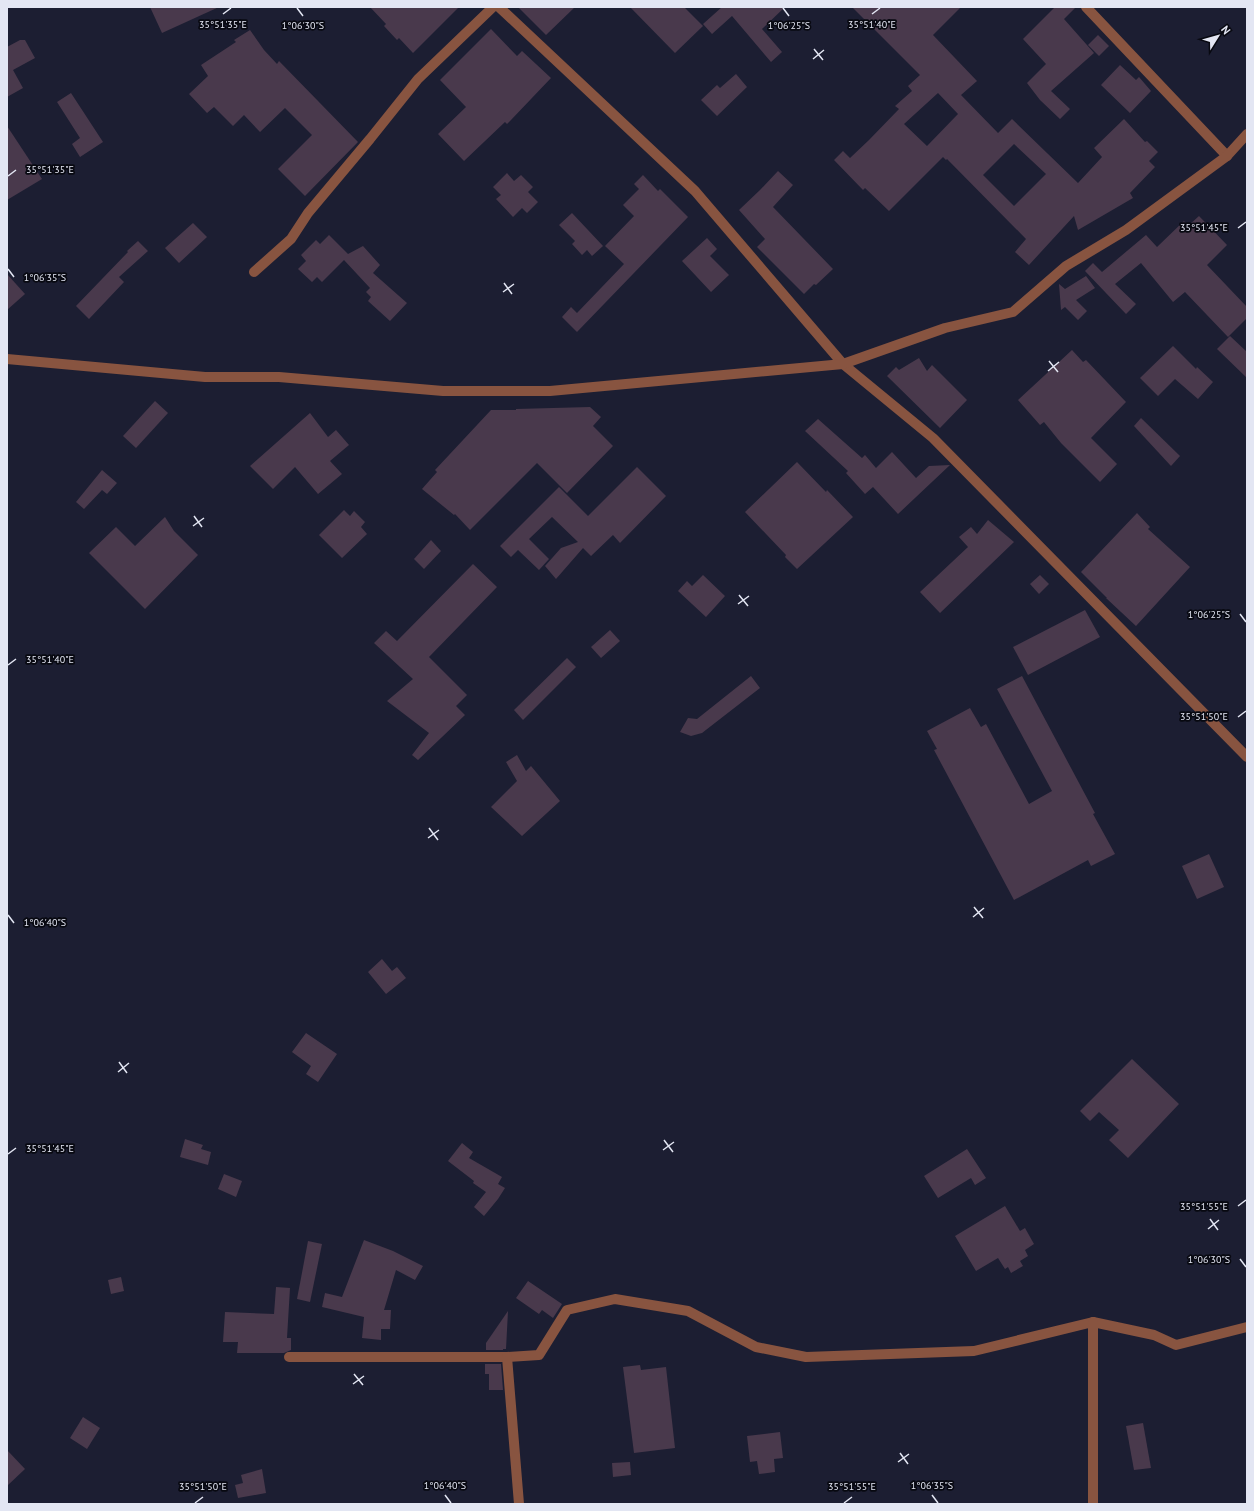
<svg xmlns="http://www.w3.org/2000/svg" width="1254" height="1511" font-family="'PT Sans',sans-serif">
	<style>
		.building { fill: #49394c; fill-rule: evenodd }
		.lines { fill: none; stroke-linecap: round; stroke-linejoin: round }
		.street { stroke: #885440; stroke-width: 10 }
		.ticks { fill: none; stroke: #e3e6f3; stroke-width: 1.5 }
		.ticks-label { font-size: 10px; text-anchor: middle; fill: #e3e6f3; stroke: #080911; stroke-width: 3.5; stroke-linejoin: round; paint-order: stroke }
	</style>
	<rect width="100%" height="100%" fill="#1c1e32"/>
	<g class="building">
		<path d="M 150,7 L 219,7 L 162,33 Z"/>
		<path d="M 370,7 L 459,7 L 413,53 L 399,38 L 397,40 L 384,26 L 386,24 Z"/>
		<path d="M 518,7 L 575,7 L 546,35 Z"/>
		<path d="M 630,7 L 684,7 L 703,26 L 675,53 Z"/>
		<path d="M 722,7 L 785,7 L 762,29 L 782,52 L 771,62 L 732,16 L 712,34 L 703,24 Z"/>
		<path d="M 852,7 L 961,7 L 933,35 L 977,81 L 961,95 L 998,133 L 1012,119 L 1078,183 L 1102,157 L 1094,148 L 1124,119 L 1145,142 L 1147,141 L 1158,152 L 1149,161 L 1155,167 L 1130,193 L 1133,198 L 1078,230 L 1074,216 L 1029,265 L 1015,252 L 1026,239 L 947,159 L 946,160 L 943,157 L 889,211 L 865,188 L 863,190 L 834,160 L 843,151 L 850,158 L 869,140 L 899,109 L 895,106 L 912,91 L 908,86 L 920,75 ZM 938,93 L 958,114 L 927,146 L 904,124 ZM 1014,144 L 1046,174 L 1014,206 L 983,175 Z"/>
		<path d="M 1055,7 L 1076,7 L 1064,19 L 1094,53 L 1051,91 L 1070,109 L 1060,119 L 1040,100 L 1027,83 L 1046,64 L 1023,39 Z"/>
		<path d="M 491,29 L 517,56 L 522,51 L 551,78 L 511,120 L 507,124 L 505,122 L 464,161 L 438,134 L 466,107 L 440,80 Z"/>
		<path d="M 250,30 L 264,50 L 277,64 L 279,61 L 358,142 L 305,196 L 278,169 L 312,135 L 285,108 L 260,132 L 244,115 L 233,126 L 214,107 L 207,113 L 189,94 L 208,76 L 201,65 L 236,42 L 234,40 Z"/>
		<path d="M 1098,35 L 1109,46 L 1099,56 L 1088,45 Z"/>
		<path d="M 20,40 L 25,40 L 35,58 L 13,70 L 23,88 L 7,97 L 7,47 Z"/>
		<path d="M 1120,65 L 1136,80 L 1139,77 L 1151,91 L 1130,113 L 1101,85 Z"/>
		<path d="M 736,74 L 747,87 L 717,116 L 701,100 L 717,85 L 720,88 Z"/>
		<path d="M 71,93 L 103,142 L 80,157 L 72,144 L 80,138 L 57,102 Z"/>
		<path d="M 7,126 L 42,179 L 7,200 Z"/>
		<path d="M 778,171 L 793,185 L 773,207 L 833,269 L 816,285 L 814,284 L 804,294 L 757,247 L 765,239 L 739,210 L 760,190 Z"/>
		<path d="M 507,173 L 514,181 L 521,175 L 533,187 L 528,192 L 538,202 L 527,213 L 522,208 L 513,217 L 496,199 L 501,195 L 493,187 Z"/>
		<path d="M 643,175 L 658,191 L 660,189 L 688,217 L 577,332 L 562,317 L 571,307 L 577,313 L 624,264 L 605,246 L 634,216 L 623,205 L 639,189 L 634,184 Z"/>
		<path d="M 572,213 L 603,246 L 592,256 L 587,250 L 582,255 L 572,244 L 575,241 L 559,225 Z"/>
		<path d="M 1199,216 L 1227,245 L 1207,265 L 1247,307 L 1247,318 L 1228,337 L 1185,292 L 1173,302 L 1141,263 L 1115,284 L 1136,304 L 1126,314 L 1085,271 L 1093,263 L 1102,272 L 1146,235 L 1157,247 L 1184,221 L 1188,226 Z"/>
		<path d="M 193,223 L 207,237 L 179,263 L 165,248 Z"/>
		<path d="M 329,235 L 348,254 L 363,246 L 380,265 L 373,273 L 407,303 L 390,321 L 368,301 L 371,297 L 366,292 L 370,288 L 344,260 L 322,282 L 317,277 L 312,282 L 298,269 L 306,261 L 301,255 L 316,240 L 320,244 Z"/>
		<path d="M 707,238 L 717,249 L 710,256 L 729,275 L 711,292 L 682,261 Z"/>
		<path d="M 138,241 L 148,251 L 119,277 L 124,282 L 89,319 L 76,306 L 128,252 L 127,251 Z"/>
		<path d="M 7,274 L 25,294 L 7,310 Z"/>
		<path d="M 1086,276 L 1095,288 L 1076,300 L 1087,311 L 1078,320 L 1065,307 L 1061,310 L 1059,284 L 1065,289 Z"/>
		<path d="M 1230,336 L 1247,352 L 1247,378 L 1217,349 Z"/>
		<path d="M 1173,346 L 1196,369 L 1197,367 L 1213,382 L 1198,399 L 1175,379 L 1158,396 L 1140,378 Z"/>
		<path d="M 1072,350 L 1083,362 L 1086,360 L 1126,402 L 1091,438 L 1117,464 L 1100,482 L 1061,443 L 1044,422 L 1040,425 L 1018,400 Z"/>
		<path d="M 919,358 L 927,371 L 932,365 L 967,400 L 940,428 L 887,376 L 896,367 L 899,370 Z"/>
		<path d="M 155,401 L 168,413 L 136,448 L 123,436 Z"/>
		<path d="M 590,407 L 601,417 L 593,426 L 613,446 L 567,493 L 537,463 L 470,530 L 455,514 L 454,515 L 422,489 L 437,472 L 435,470 L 491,410 L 516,410 L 516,409 Z"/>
		<path d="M 310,413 L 328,437 L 336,430 L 349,445 L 330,461 L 342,474 L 318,494 L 295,467 L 273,489 L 250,466 Z"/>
		<path d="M 1141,418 L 1180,456 L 1171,466 L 1134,426 Z"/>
		<path d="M 818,419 L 862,458 L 865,455 L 876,468 L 892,452 L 916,478 L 929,466 L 950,465 L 898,514 L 873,487 L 865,494 L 846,473 L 848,471 L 805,431 Z"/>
		<path d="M 797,462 L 826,492 L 827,490 L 853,517 L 797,569 L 785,557 L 786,555 L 745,512 Z"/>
		<path d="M 637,467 L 666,496 L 620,543 L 613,535 L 591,556 L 583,548 L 556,579 L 545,566 L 561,548 L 578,542 L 552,517 L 529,539 L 549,559 L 539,570 L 518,550 L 511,557 L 500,546 L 559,487 L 588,516 Z"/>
		<path d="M 102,470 L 117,483 L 107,494 L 102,490 L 84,509 L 76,502 Z"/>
		<path d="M 344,510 L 350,516 L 354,511 L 365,522 L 361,527 L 367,534 L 342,558 L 319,535 Z"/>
		<path d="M 1137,513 L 1150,527 L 1148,529 L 1190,567 L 1136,626 L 1106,598 L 1107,598 L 1081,572 Z"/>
		<path d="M 165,517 L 174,531 L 198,555 L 145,609 L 89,553 L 116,527 L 135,546 Z"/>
		<path d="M 988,520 L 1014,542 L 940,613 L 920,592 L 968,547 L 959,537 L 971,527 L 977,534 Z"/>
		<path d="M 431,540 L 441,551 L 424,569 L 414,559 Z"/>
		<path d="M 473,564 L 497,587 L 429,657 L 467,695 L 456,706 L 465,715 L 418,760 L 412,755 L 429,733 L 387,701 L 413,679 L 374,643 L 386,631 L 397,641 Z"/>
		<path d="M 703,575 L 725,596 L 706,617 L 678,591 L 687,581 L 692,586 Z"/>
		<path d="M 1040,575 L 1049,584 L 1039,594 L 1030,584 Z"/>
		<path d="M 1085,610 L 1100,637 L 1028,675 L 1013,647 Z"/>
		<path d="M 610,630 L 620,641 L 601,658 L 591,647 Z"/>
		<path d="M 567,658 L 576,667 L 523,720 L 514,710 Z"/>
		<path d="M 751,676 L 760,688 L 702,733 L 691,736 L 680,732 L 688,718 L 697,719 Z"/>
		<path d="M 1022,676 L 1095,813 L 1093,814 L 1115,854 L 1091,866 L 1088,860 L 1014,900 L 934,750 L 937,749 L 927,731 L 970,708 L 981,727 L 986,724 L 1029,804 L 1052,791 L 997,689 Z"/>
		<path d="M 517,755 L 526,771 L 531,766 L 560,801 L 522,836 L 491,807 L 517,781 L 506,762 Z"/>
		<path d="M 1209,854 L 1224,887 L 1197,899 L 1182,866 Z"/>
		<path d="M 382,959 L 392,971 L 397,967 L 406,978 L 386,994 L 368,972 Z"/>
		<path d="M 306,1033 L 337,1054 L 318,1082 L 306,1074 L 311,1066 L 292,1052 Z"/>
		<path d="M 1132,1059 L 1179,1104 L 1128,1158 L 1109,1140 L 1119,1130 L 1099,1112 L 1090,1121 L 1080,1111 Z"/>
		<path d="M 185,1139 L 203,1145 L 201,1149 L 211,1152 L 208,1165 L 180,1157 Z"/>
		<path d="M 462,1143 L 473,1152 L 469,1158 L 502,1177 L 498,1184 L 505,1188 L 498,1199 L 484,1216 L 474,1207 L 486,1192 L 473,1183 L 474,1181 L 448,1161 Z"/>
		<path d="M 967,1149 L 986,1178 L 975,1185 L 971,1178 L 938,1198 L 924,1176 Z"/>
		<path d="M 224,1174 L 242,1181 L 236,1197 L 218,1189 Z"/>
		<path d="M 1005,1206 L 1020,1231 L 1025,1228 L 1034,1244 L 1025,1250 L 1028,1256 L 1020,1261 L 1023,1266 L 1011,1273 L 1008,1267 L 1005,1269 L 998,1258 L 976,1271 L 955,1236 Z"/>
		<path d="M 364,1240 L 393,1251 L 423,1266 L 415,1280 L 396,1270 L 384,1310 L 391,1310 L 390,1329 L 381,1329 L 381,1340 L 362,1338 L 364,1317 L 322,1307 L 325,1293 L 342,1297 Z"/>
		<path d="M 308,1241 L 322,1244 L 310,1302 L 297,1299 Z"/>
		<path d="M 121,1277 L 124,1291 L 111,1294 L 108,1280 Z"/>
		<path d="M 528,1281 L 562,1304 L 553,1318 L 542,1310 L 539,1314 L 516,1298 Z"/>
		<path d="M 276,1287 L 290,1288 L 287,1338 L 291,1338 L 291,1350 L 284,1353 L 237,1353 L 238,1342 L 223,1342 L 225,1312 L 274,1314 Z"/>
		<path d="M 508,1311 L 506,1349 L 503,1349 L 503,1350 L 486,1350 L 486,1343 Z"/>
		<path d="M 485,1364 L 501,1364 L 503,1390 L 489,1390 L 489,1374 L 485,1374 Z"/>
		<path d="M 640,1365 L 641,1370 L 666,1367 L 675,1448 L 634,1453 L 623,1367 Z"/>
		<path d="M 83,1417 L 100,1428 L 87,1449 L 70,1438 Z"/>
		<path d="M 1143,1423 L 1151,1468 L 1134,1470 L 1126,1426 Z"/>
		<path d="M 780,1432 L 783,1458 L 774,1459 L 775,1472 L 759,1474 L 757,1461 L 750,1462 L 747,1436 Z"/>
		<path d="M 7,1450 L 25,1469 L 7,1486 Z"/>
		<path d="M 630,1462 L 631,1475 L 613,1477 L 612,1463 Z"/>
		<path d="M 262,1469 L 266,1493 L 238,1498 L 235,1485 L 243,1483 L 241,1475 Z"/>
	</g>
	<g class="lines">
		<g class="street">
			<path d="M 499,7 L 695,191 L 843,364 L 933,438 L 1247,757"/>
			<path d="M 1086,7 L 1227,156"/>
			<path d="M 254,272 L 291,239 L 308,213 L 370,139 L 418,79 L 493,7"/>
			<path d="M 7,359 L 205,377 L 279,377 L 443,391 L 550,391 L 843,364 L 945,328 L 1013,312 L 1066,266 L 1126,230 L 1227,156 L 1247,134"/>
			<path d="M 289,1357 L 507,1357 L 539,1355 L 567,1310 L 615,1299 L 688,1311 L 756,1347 L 806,1357 L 974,1351 L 1093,1322 L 1154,1335 L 1176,1345 L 1247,1327"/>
			<path d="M 507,1357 L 519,1504"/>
			<path d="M 1093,1504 L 1093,1322"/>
		</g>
	</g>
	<path class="ticks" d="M 297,8 L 303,16M 783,8 L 789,16M 223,14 L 231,8M 872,14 L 880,8M 814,49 L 823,60M 813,59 L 824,50M 8,176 L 16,170M 1238,228 L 1246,222M 8,269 L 14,277M 504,283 L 512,294M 503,292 L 514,284M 1049,361 L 1058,372M 1048,371 L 1059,362M 194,516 L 202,527M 193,526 L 204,518M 739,595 L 748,606M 738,604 L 749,596M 1240,614 L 1246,622M 8,665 L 16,659M 1238,717 L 1246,711M 429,828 L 438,840M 428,838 L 439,830M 974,907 L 983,918M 8,915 L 14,923M 973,917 L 984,908M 119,1062 L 127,1073M 118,1072 L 129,1063M 664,1140 L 673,1152M 663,1150 L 674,1142M 8,1154 L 16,1148M 1238,1206 L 1246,1200M 1210,1219 L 1218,1230M 1208,1229 L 1219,1220M 1240,1259 L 1246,1267M 354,1374 L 363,1385M 353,1384 L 364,1376M 900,1453 L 908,1464M 898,1462 L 909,1454M 445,1495 L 451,1503M 932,1495 L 938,1503M 195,1503 L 203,1497M 844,1503 L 852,1497"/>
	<g class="ticks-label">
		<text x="223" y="28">35°51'35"E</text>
		<text x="872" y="28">35°51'40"E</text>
		<text x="303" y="29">1°06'30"S</text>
		<text x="789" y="29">1°06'25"S</text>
		<text x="50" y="173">35°51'35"E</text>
		<text x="1204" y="231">35°51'45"E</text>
		<text x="45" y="281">1°06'35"S</text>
		<text x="1209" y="618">1°06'25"S</text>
		<text x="50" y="663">35°51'40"E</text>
		<text x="1204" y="720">35°51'50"E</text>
		<text x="45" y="926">1°06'40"S</text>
		<text x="50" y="1152">35°51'45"E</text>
		<text x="1204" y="1210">35°51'55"E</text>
		<text x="1209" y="1263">1°06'30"S</text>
		<text x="445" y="1489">1°06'40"S</text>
		<text x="932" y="1489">1°06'35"S</text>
		<text x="203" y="1490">35°51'50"E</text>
		<text x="852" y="1490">35°51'55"E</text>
	</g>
	<rect width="1254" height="1511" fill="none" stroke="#e3e6f3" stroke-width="16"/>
	<g transform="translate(1218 36) rotate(53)" stroke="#080911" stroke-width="3" paint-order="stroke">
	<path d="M0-3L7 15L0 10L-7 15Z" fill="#e3e6f3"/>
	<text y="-6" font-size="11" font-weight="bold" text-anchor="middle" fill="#e3e6f3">N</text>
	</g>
</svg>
